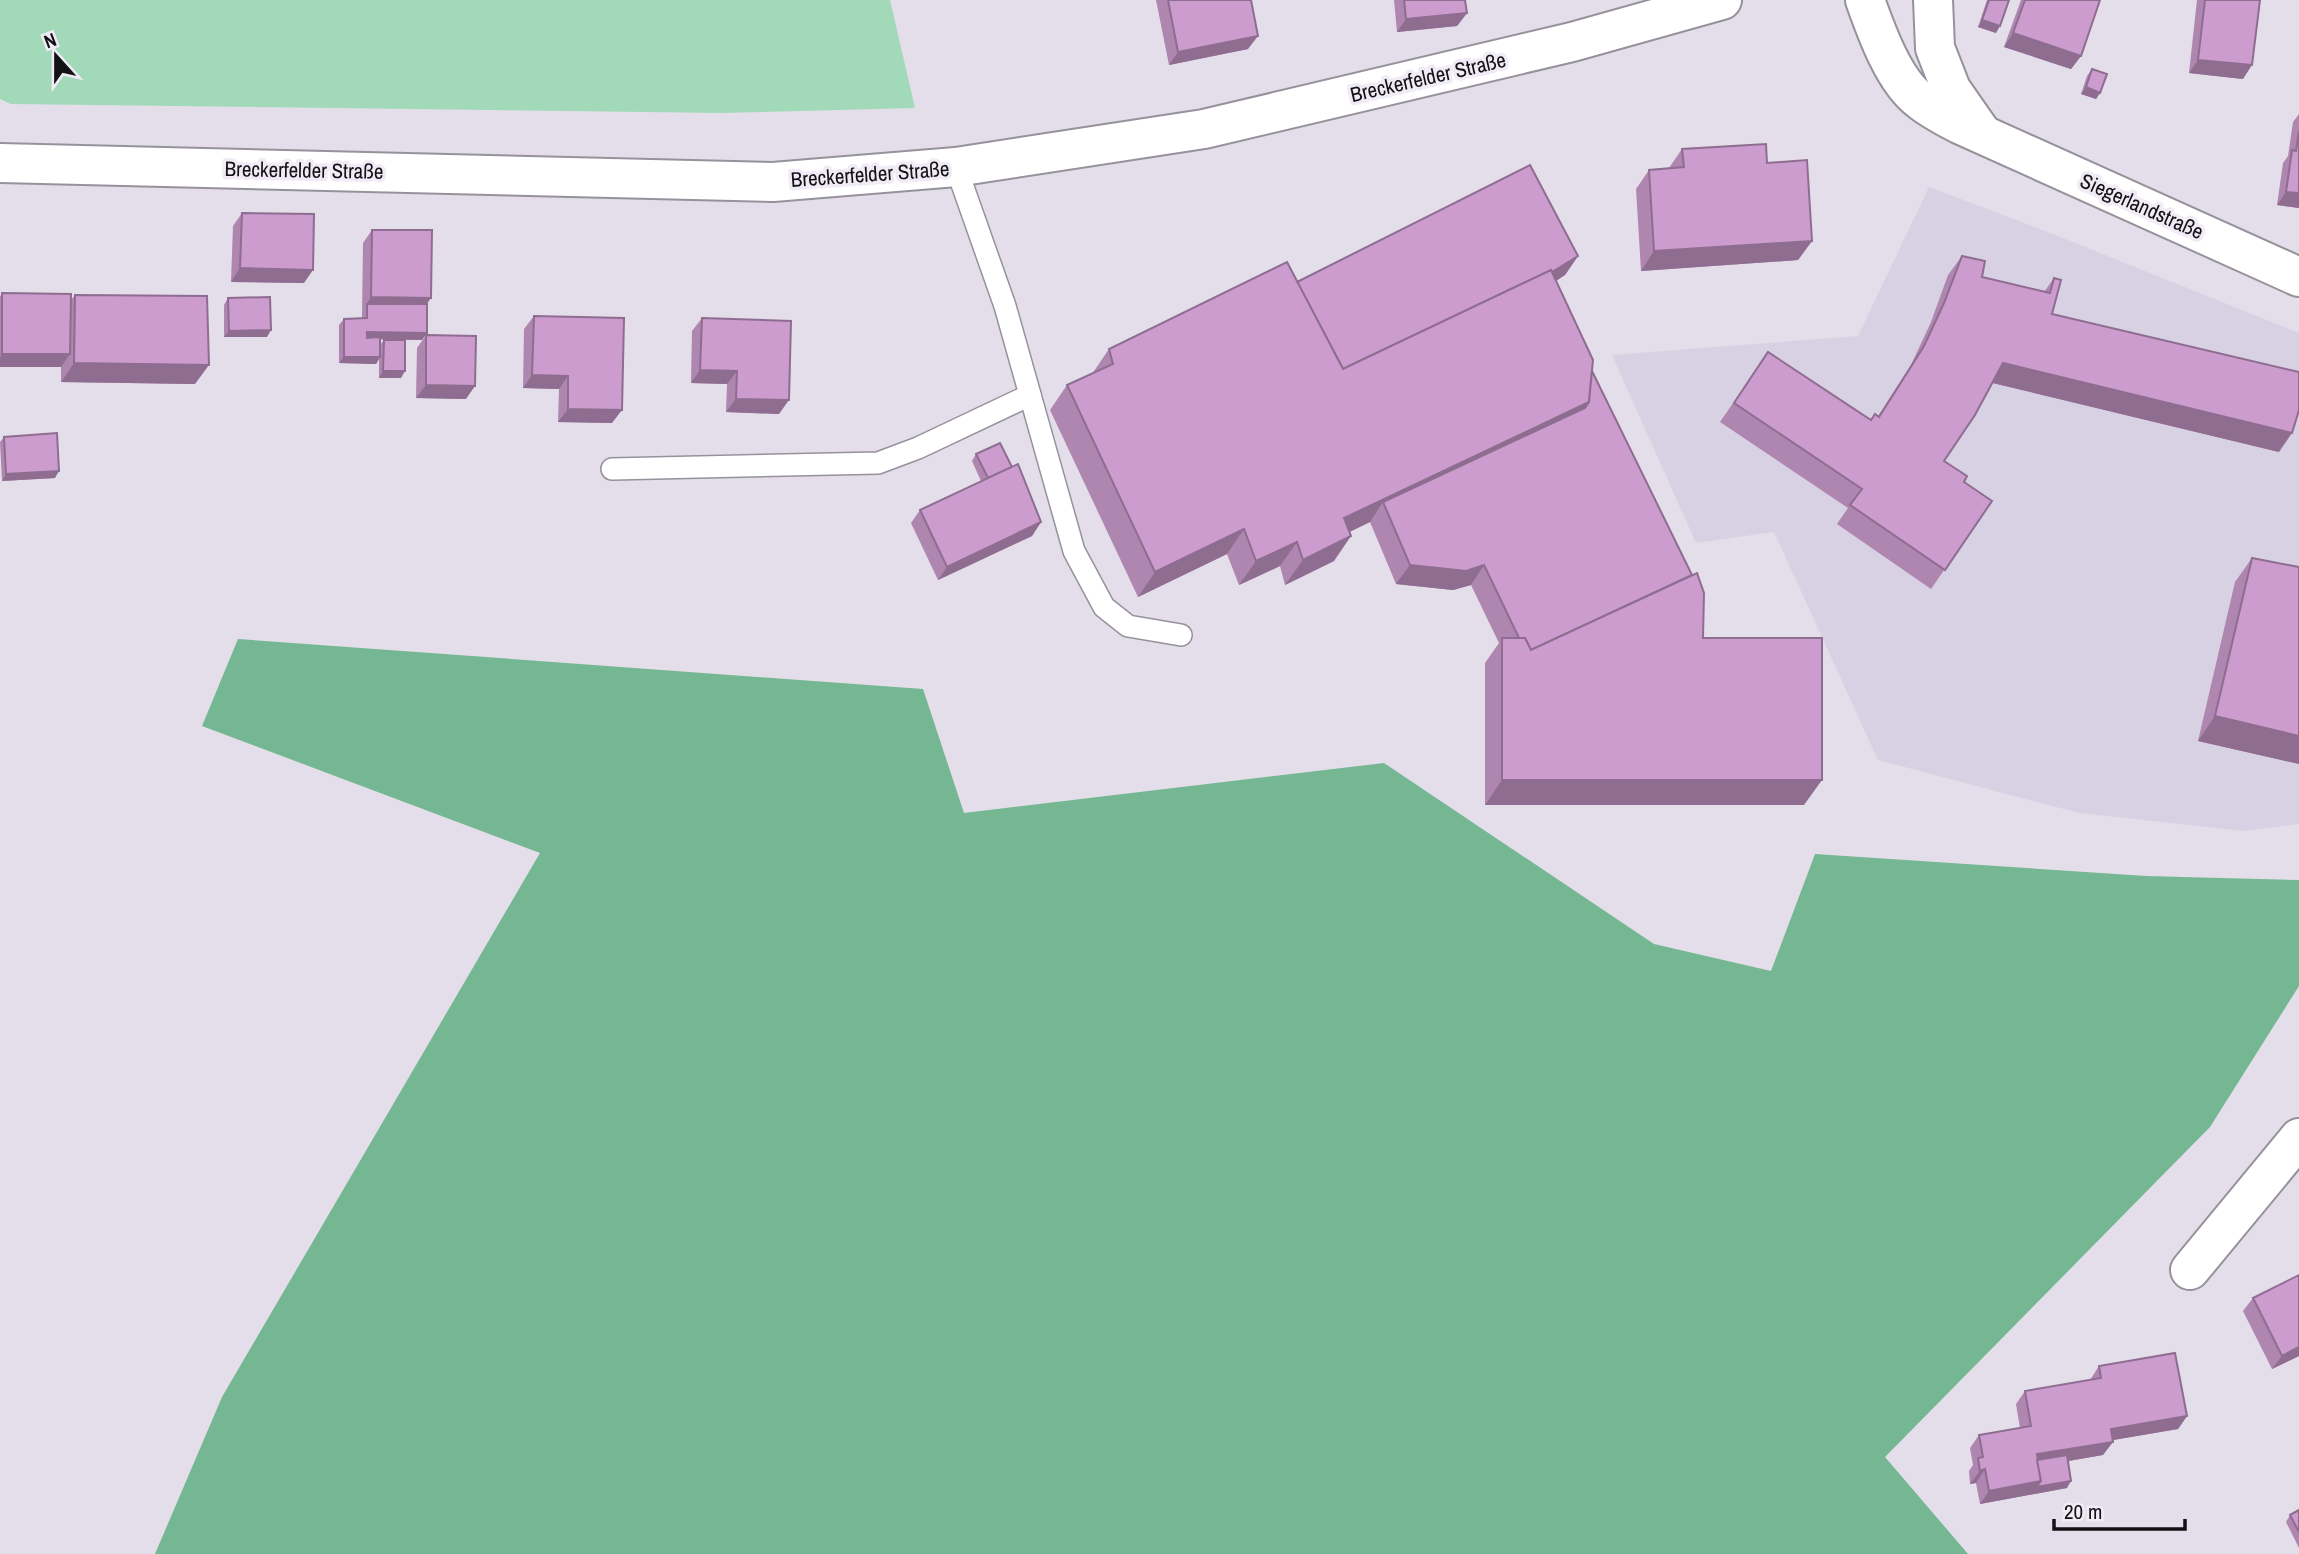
<svg xmlns="http://www.w3.org/2000/svg" width="2299" height="1554" font-family="'Archivo Narrow',sans-serif">
	<style>
		.built { fill: #d8d1e3 }
		.green { fill: #a2dab9 }
		.forest { fill: #75b792 }
		.lines { fill: none; stroke-linecap: round; stroke-linejoin: round }
		.lane-casing { stroke: #96929c; stroke-width: 24 }
		.street-casing { stroke: #96929c; stroke-width: 42 }
		.secondary-casing { stroke: #96929c; stroke-width: 42 }
		.lane { stroke: #fff; stroke-width: 21 }
		.street { stroke: #fff; stroke-width: 38 }
		.secondary { stroke: #fff; stroke-width: 38 }
		.wall { fill: #af86b0 }
		.shaded-wall { fill: #8e6d90 }
		.building { fill: #cb9ccd; stroke: #8e6d90; stroke-width: 2 }
		.labels { text-anchor: middle; dominant-baseline: central; stroke-width: 7; stroke-linejoin: round; paint-order: stroke }
		.street-label { font-size: 21px; fill: #121114; stroke: #f0ebf6 }
	</style>
	<rect width="100%" height="100%" fill="#e3dee9"/>
	<path class="built" d="M 1929,187 L 2053,234 L 2299,333 L 2299,824 L 2244,831 L 2079,813 L 1878,760 L 1774,532 L 1696,543 L 1612,355 L 1858,336 Z"/>
	<path class="green" d="M 0,0 L 890,0 L 915,108 L 722,113 L 11,104 L 0,99 Z"/>
	<path class="forest" d="M 238,639 L 923,689 L 964,813 L 1384,763 L 1654,944 L 1771,971 L 1815,854 L 2146,876 L 2299,880 L 2299,986 L 2210,1127 L 1885,1457 L 1968,1554 L 155,1554 L 222,1397 L 540,853 L 202,726 Z"/>
	<g class="lines">
		<defs>
			<g id="lane">
				<path d="M 956,167 L 1005,306 L 1074,551 L 1104,607 L 1128,626 L 1181,635"/>
				<path d="M 612,469 L 878,463 L 918,448 L 1030,395"/>
			</g>
			<g id="street">
				<path d="M 1865,0 C 1876,31 1894,82 1921,101 C 1932,110 1946,117 1959,124 L 2299,277"/>
				<path d="M 1933,0 L 1935,48 L 1951,89 L 1981,132"/>
				<path d="M 2190,1270 L 2299,1138"/>
			</g>
			<path id="secondary" d="M 0,163 L 773,182 L 956,167 L 1204,129 L 1572,42 L 1722,0"/>
		</defs>
		<use href="#lane" class="lane-casing"/>
		<use href="#street" class="street-casing"/>
		<use href="#secondary" class="secondary-casing"/>
		<use href="#lane" class="lane"/>
		<use href="#street" class="street"/>
		<use href="#secondary" class="secondary"/>
	</g>
	<g class="wall">
		<path d="M 1156,0 L 1251,0 L 1248,49 L 1169,65 Z"/>
		<path d="M 1394,0 L 1465,0 L 1467,13 L 1457,26 L 1397,32 Z"/>
		<path d="M 1987,0 L 2009,0 L 1996,33 L 1978,27 Z"/>
		<path d="M 2021,0 L 2100,0 L 2081,56 L 2071,69 L 2004,47 Z"/>
		<path d="M 2197,0 L 2260,0 L 2243,79 L 2189,73 Z"/>
		<path d="M 2092,69 L 2100,93 L 2096,99 L 2081,94 L 2087,76 Z"/>
		<path d="M 2299,114 L 2299,208 L 2277,205 L 2283,163 L 2288,156 L 2293,122 Z"/>
		<path d="M 1682,149 L 1767,163 L 1812,241 L 1798,260 L 1641,271 L 1636,189 L 1649,170 L 1669,168 Z"/>
		<path d="M 242,213 L 304,283 L 231,282 L 233,226 Z"/>
		<path d="M 372,230 L 427,304 L 422,340 L 380,339 L 380,345 L 384,340 L 401,378 L 379,378 L 379,359 L 376,364 L 339,363 L 339,325 L 344,319 L 362,318 L 363,243 Z"/>
		<path d="M 1578,256 L 1565,275 L 1556,281 L 1592,371 L 1703,638 L 1804,805 L 1485,805 L 1485,663 L 1499,643 L 1471,585 L 1453,590 L 1396,584 L 1370,522 L 1349,532 L 1334,561 L 1285,585 L 1280,566 L 1239,585 L 1227,554 L 1138,597 L 1050,410 L 1067,385 L 1092,374 L 1109,349 L 1297,282 Z"/>
		<path d="M 1962,256 L 1982,277 L 2044,292 L 2054,278 L 2052,314 L 2279,452 L 1992,383 L 1944,461 L 1964,482 L 1992,501 L 1931,589 L 1837,524 L 1848,508 L 1720,422 L 1768,352 L 1870,420 L 1878,416 L 1911,365 L 1931,322 L 1948,275 Z"/>
		<path d="M 2,293 L 71,300 L 75,295 L 195,384 L 61,382 L 61,367 L 0,367 L 0,297 Z"/>
		<path d="M 228,298 L 267,337 L 224,337 L 224,305 Z"/>
		<path d="M 534,316 L 612,423 L 558,422 L 559,389 L 523,388 L 524,329 Z"/>
		<path d="M 702,318 L 779,414 L 726,412 L 727,384 L 691,383 L 692,331 Z"/>
		<path d="M 426,335 L 466,399 L 416,398 L 417,348 Z"/>
		<path d="M 4,437 L 55,478 L 2,481 L 0,442 Z"/>
		<path d="M 976,454 L 1012,467 L 1041,522 L 1032,536 L 938,580 L 911,523 L 920,510 L 981,481 L 972,461 Z"/>
		<path d="M 2252,558 L 2299,764 L 2198,741 L 2235,582 Z"/>
		<path d="M 2253,1298 L 2299,1356 L 2272,1369 L 2243,1311 Z"/>
		<path d="M 2099,1366 L 2187,1416 L 2178,1429 L 2112,1440 L 2103,1455 L 2068,1461 L 2067,1488 L 1980,1504 L 1976,1483 L 1970,1484 L 1969,1471 L 1973,1465 L 1970,1448 L 1979,1435 L 2020,1428 L 2016,1404 L 2025,1391 L 2090,1380 Z"/>
		<path d="M 2299,1510 L 2299,1548 L 2286,1522 L 2290,1515 Z"/>
	</g>
	<g class="shaded-wall">
		<path d="M 1467,13 L 1457,26 L 1397,32 L 1406,19 Z"/>
		<path d="M 1982,20 L 2000,26 L 1996,33 L 1978,27 Z"/>
		<path d="M 2013,33 L 2081,56 L 2071,69 L 2004,47 Z"/>
		<path d="M 1258,36 L 1248,49 L 1169,65 L 1178,52 Z"/>
		<path d="M 2198,60 L 2252,65 L 2243,79 L 2189,73 Z"/>
		<path d="M 2086,87 L 2100,93 L 2096,99 L 2081,94 Z"/>
		<path d="M 2286,192 L 2299,193 L 2299,208 L 2277,205 Z"/>
		<path d="M 1812,241 L 1798,260 L 1641,271 L 1654,251 Z"/>
		<path d="M 1578,256 L 1565,275 L 1534,295 L 1326,393 Z"/>
		<path d="M 240,268 L 313,270 L 304,283 L 231,282 Z"/>
		<path d="M 371,297 L 431,298 L 422,311 L 367,304 Z"/>
		<path d="M 271,330 L 267,337 L 224,337 L 229,331 Z"/>
		<path d="M 367,332 L 427,333 L 422,340 L 362,339 Z"/>
		<path d="M 2,354 L 70,354 L 61,367 L 0,367 L 0,357 Z"/>
		<path d="M 344,357 L 380,357 L 376,364 L 339,363 Z"/>
		<path d="M 74,363 L 209,365 L 195,384 L 61,382 Z"/>
		<path d="M 2003,363 L 2292,433 L 2279,452 L 1989,382 Z"/>
		<path d="M 700,370 L 737,371 L 727,384 L 691,383 Z"/>
		<path d="M 383,371 L 405,371 L 401,378 L 379,378 Z"/>
		<path d="M 532,375 L 568,376 L 559,389 L 523,388 Z"/>
		<path d="M 426,385 L 475,386 L 466,399 L 416,398 Z"/>
		<path d="M 736,399 L 789,400 L 779,414 L 726,412 Z"/>
		<path d="M 1589,402 L 1572,427 L 1383,502 L 1370,522 L 1327,543 L 1344,518 Z"/>
		<path d="M 568,409 L 622,410 L 612,423 L 558,422 Z"/>
		<path d="M 59,471 L 55,478 L 2,481 L 6,474 Z"/>
		<path d="M 1041,522 L 1032,536 L 938,580 L 947,567 Z"/>
		<path d="M 1244,529 L 1227,554 L 1138,597 L 1155,572 Z"/>
		<path d="M 1351,536 L 1334,561 L 1285,585 L 1303,560 Z"/>
		<path d="M 1297,542 L 1280,566 L 1239,585 L 1256,561 Z"/>
		<path d="M 1410,565 L 1484,565 L 1471,585 L 1453,590 L 1396,584 Z"/>
		<path d="M 2215,716 L 2299,736 L 2299,764 L 2198,741 Z"/>
		<path d="M 1502,780 L 1822,780 L 1804,805 L 1485,805 Z"/>
		<path d="M 2299,1347 L 2299,1356 L 2272,1369 L 2282,1356 Z"/>
		<path d="M 2187,1416 L 2178,1429 L 2102,1442 L 2111,1429 Z"/>
		<path d="M 2113,1442 L 2103,1455 L 2033,1467 L 2037,1454 Z"/>
		<path d="M 1985,1469 L 1976,1483 L 1970,1484 L 1980,1471 Z"/>
		<path d="M 2041,1481 L 2071,1481 L 2067,1488 L 1980,1504 L 1989,1491 Z"/>
	</g>
	<g class="building">
		<path d="M 1168,0 L 1251,0 L 1258,36 L 1178,52 Z"/>
		<path d="M 1404,0 L 1465,0 L 1467,13 L 1406,19 Z"/>
		<path d="M 1989,0 L 2009,0 L 2000,26 L 1982,20 Z"/>
		<path d="M 2025,0 L 2100,0 L 2081,56 L 2013,33 Z"/>
		<path d="M 2205,0 L 2260,0 L 2252,65 L 2198,60 Z"/>
		<path d="M 2092,69 L 2107,74 L 2100,93 L 2086,87 Z"/>
		<path d="M 2299,131 L 2299,193 L 2286,192 L 2292,150 L 2296,151 Z"/>
		<path d="M 1766,144 L 1767,163 L 1807,160 L 1812,241 L 1654,251 L 1649,170 L 1684,167 L 1682,149 Z"/>
		<path d="M 1530,165 L 1578,256 L 1552,272 L 1551,270 L 1343,369 L 1297,282 Z"/>
		<path d="M 242,213 L 314,214 L 313,270 L 240,268 Z"/>
		<path d="M 372,230 L 432,230 L 431,298 L 371,297 Z"/>
		<path d="M 1962,256 L 1985,261 L 1982,277 L 2050,293 L 2054,278 L 2061,280 L 2052,314 L 2299,372 L 2299,410 L 2292,433 L 2003,363 L 1975,415 L 1944,461 L 1967,476 L 1964,482 L 1992,501 L 1945,570 L 1850,505 L 1862,489 L 1734,403 L 1768,352 L 1871,420 L 1875,414 L 1879,417 L 1924,346 L 1944,303 Z"/>
		<path d="M 1287,262 L 1343,369 L 1551,270 L 1593,360 L 1589,402 L 1344,518 L 1351,536 L 1303,560 L 1297,542 L 1256,561 L 1244,529 L 1155,572 L 1067,385 L 1113,364 L 1109,349 Z"/>
		<path d="M 2,293 L 71,294 L 70,354 L 2,354 Z"/>
		<path d="M 75,295 L 207,296 L 209,365 L 74,363 Z"/>
		<path d="M 270,297 L 271,330 L 229,331 L 228,298 Z"/>
		<path d="M 367,304 L 427,304 L 427,333 L 367,332 L 367,338 L 380,337 L 380,357 L 344,357 L 344,319 L 367,318 Z"/>
		<path d="M 534,316 L 624,318 L 622,410 L 568,409 L 568,376 L 532,375 Z"/>
		<path d="M 702,318 L 791,321 L 789,400 L 736,399 L 737,371 L 700,370 Z"/>
		<path d="M 426,335 L 476,336 L 475,386 L 426,385 Z"/>
		<path d="M 384,340 L 405,340 L 405,371 L 383,371 Z"/>
		<path d="M 1592,371 L 1692,575 L 1531,650 L 1525,638 L 1519,638 L 1484,565 L 1466,571 L 1410,565 L 1383,502 L 1585,408 L 1589,402 Z"/>
		<path d="M 57,433 L 59,471 L 6,474 L 4,437 Z"/>
		<path d="M 1000,443 L 1012,467 L 988,478 L 976,454 Z"/>
		<path d="M 1018,464 L 1041,522 L 947,567 L 920,510 Z"/>
		<path d="M 2252,558 L 2299,567 L 2299,736 L 2215,716 Z"/>
		<path d="M 1697,573 L 1704,593 L 1703,638 L 1822,638 L 1822,780 L 1502,780 L 1502,638 L 1525,638 L 1531,650 Z"/>
		<path d="M 2299,1275 L 2299,1347 L 2282,1356 L 2253,1298 Z"/>
		<path d="M 2175,1353 L 2187,1416 L 2111,1429 L 2113,1442 L 2037,1454 L 2041,1481 L 1989,1491 L 1985,1469 L 1980,1471 L 1978,1458 L 1983,1457 L 1979,1435 L 2031,1426 L 2025,1391 L 2101,1378 L 2099,1366 Z"/>
		<path d="M 2067,1455 L 2071,1481 L 2036,1487 L 2041,1481 L 2037,1460 Z"/>
		<path d="M 2299,1510 L 2299,1532 L 2290,1515 Z"/>
	</g>
	<g class="labels">
		<g class="street-label">
			<text transform="translate(1428 77) rotate(-13)">Breckerfelder Straße</text>
			<text transform="translate(304 170) rotate(1)">Breckerfelder Straße</text>
			<text transform="translate(870 174) rotate(-4)">Breckerfelder Straße</text>
			<text transform="translate(2142 206) rotate(24)">Siegerlandstraße</text>
		</g>
	</g>
	<g transform="translate(56 56) rotate(339)" stroke="#f0ebf6" stroke-width="5" paint-order="stroke">
	<path d="M0-5L12 26L0 18L-12 26Z" fill="#121114"/>
	<text y="-10" font-size="19" font-weight="bold" text-anchor="middle" fill="#121114">N</text>
	</g>
	<path d="M2054 1519v10h131v-10" fill="none" stroke="#121114" stroke-width="3.5"/>
	<text x="2064" y="1519" font-size="21" fill="#121114" stroke="#f0ebf6" stroke-width="5" paint-order="stroke">20 m</text>
</svg>
